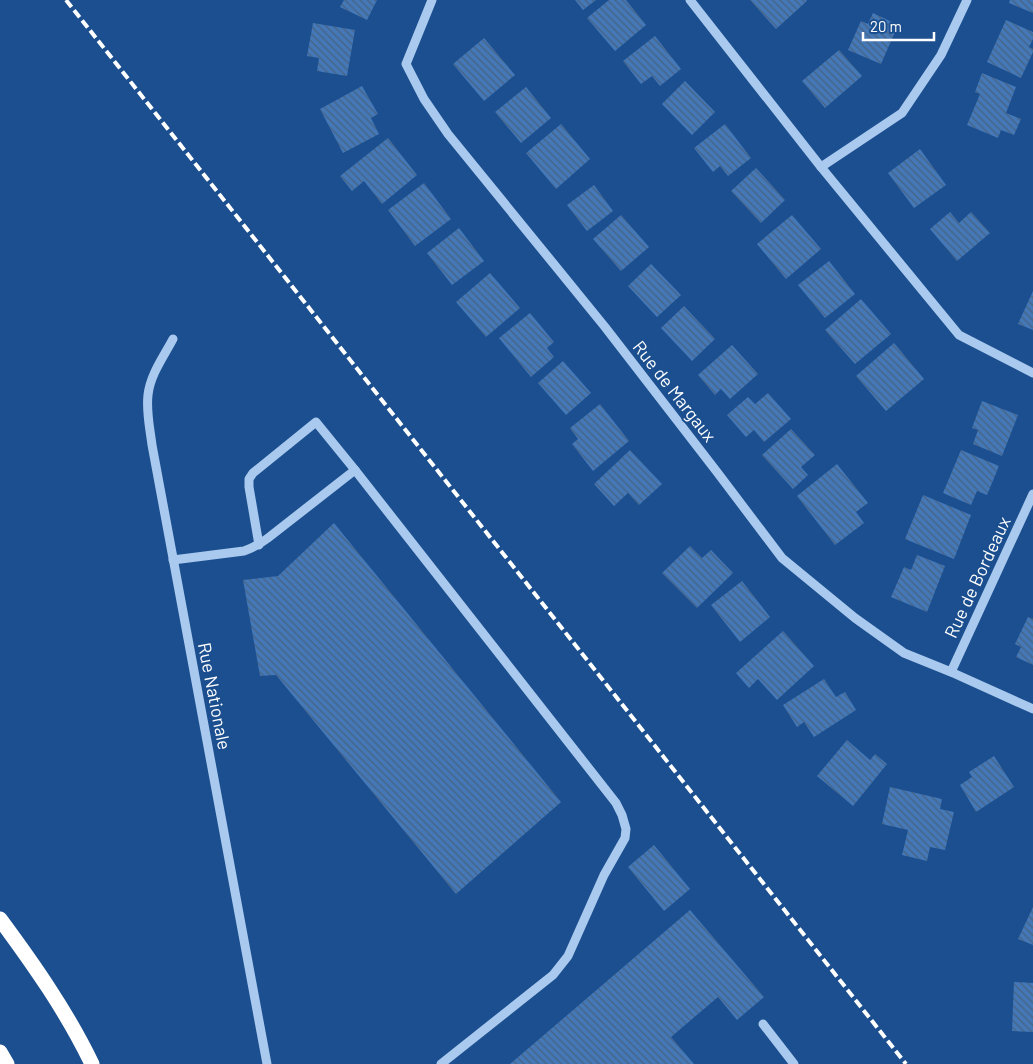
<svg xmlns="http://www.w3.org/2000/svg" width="1033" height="1064" font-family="Barlow,sans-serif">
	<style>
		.building { fill: url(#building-back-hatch) }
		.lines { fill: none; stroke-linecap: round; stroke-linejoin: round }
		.minor { stroke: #a9c9ee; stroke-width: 9 }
		.highway { stroke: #fff; stroke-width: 15 }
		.rail { stroke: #fff; stroke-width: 4; stroke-dasharray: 9 4; stroke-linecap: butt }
		.labels { text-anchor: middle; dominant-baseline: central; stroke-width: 4; stroke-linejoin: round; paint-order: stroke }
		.street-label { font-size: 18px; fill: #fff; stroke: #1b4f8f }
	</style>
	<defs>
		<pattern id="building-back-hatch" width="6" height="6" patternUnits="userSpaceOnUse" patternTransform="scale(1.25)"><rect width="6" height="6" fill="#4478b7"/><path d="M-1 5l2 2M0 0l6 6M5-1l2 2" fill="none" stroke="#486282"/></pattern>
	</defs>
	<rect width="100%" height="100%" fill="#1b4f8f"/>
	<g class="building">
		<path d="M 344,0 L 377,0 L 367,20 L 340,7 Z"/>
		<path d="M 575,0 L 596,0 L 583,10 Z"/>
		<path d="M 609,0 L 626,0 L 646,25 L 615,51 L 587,18 Z"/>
		<path d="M 750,0 L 806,0 L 807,1 L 776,29 Z"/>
		<path d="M 1010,0 L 1033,0 L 1033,13 L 1009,3 Z"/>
		<path d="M 873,13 L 898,25 L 881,64 L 848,50 L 861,21 L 868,24 Z"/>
		<path d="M 1006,20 L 1033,32 L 1033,39 L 1029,47 L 1033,49 L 1033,52 L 1021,78 L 987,62 Z"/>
		<path d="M 313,23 L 355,30 L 347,76 L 317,71 L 319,58 L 307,56 Z"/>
		<path d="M 655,36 L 681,69 L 660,86 L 652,76 L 641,84 L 623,61 Z"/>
		<path d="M 484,38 L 515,75 L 484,101 L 453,64 Z"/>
		<path d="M 839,50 L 862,76 L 825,108 L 802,81 Z"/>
		<path d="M 982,73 L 1016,87 L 1006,113 L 1021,119 L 1014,135 L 1001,130 L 998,138 L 967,125 L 980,94 L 975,92 Z"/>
		<path d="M 685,81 L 715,112 L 692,135 L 662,104 Z"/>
		<path d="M 362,86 L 378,114 L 371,118 L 379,134 L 343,153 L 320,109 Z"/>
		<path d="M 526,87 L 551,118 L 521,143 L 495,112 Z"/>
		<path d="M 561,124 L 590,159 L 556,189 L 526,153 Z"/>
		<path d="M 725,124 L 751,158 L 728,176 L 720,166 L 713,172 L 694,148 Z"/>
		<path d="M 388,138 L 417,175 L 382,204 L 364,181 L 352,191 L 340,176 Z"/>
		<path d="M 920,149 L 946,185 L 914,208 L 888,173 Z"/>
		<path d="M 756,168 L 785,200 L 761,223 L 731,191 Z"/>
		<path d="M 424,183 L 451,219 L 415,246 L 388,210 Z"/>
		<path d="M 594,185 L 613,211 L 587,231 L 567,205 Z"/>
		<path d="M 950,212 L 959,223 L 971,212 L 990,233 L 957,261 L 930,229 Z"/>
		<path d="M 621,215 L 649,247 L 621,271 L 593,239 Z"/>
		<path d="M 792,215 L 821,249 L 786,279 L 757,244 Z"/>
		<path d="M 459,228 L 484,261 L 452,285 L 427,253 Z"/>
		<path d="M 829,261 L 855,294 L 825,318 L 798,285 Z"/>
		<path d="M 651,264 L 681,295 L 657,317 L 628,286 Z"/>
		<path d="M 490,273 L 520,308 L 486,337 L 456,302 Z"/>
		<path d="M 1033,291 L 1033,330 L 1018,324 Z"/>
		<path d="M 861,299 L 891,334 L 855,364 L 825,330 Z"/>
		<path d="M 684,306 L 715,339 L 692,361 L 661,328 Z"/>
		<path d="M 530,313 L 554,342 L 547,348 L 554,357 L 531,377 L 499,338 Z"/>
		<path d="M 894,343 L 924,379 L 886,411 L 856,376 Z"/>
		<path d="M 732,345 L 758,374 L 730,399 L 721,389 L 715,395 L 698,375 Z"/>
		<path d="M 563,361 L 591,393 L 566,415 L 538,383 Z"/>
		<path d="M 768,393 L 791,419 L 764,442 L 754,430 L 746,437 L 727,415 L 748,397 L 755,404 Z"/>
		<path d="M 982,401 L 1018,415 L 1002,456 L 973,444 L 978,430 L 972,428 Z"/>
		<path d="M 600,404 L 629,441 L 593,471 L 572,444 L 578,439 L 570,428 Z"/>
		<path d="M 791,429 L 815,455 L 801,467 L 808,475 L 793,489 L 762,455 Z"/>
		<path d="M 630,450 L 662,484 L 639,505 L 628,493 L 614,506 L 594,484 Z"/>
		<path d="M 961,450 L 999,466 L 987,495 L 977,491 L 971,505 L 943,493 Z"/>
		<path d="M 837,464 L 868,503 L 856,512 L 864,523 L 835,545 L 797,496 Z"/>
		<path d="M 923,495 L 971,515 L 954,559 L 905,539 Z"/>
		<path d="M 334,523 L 561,802 L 456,894 L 276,675 L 260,676 L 243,580 L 278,576 Z"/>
		<path d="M 690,546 L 702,558 L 711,550 L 733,573 L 697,608 L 662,573 Z"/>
		<path d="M 917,555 L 945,566 L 927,612 L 891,597 L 904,567 L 911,570 Z"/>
		<path d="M 742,581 L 770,617 L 740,642 L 711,605 Z"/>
		<path d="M 1028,617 L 1033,619 L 1033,665 L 1016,657 L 1021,647 L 1015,644 Z"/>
		<path d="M 783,631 L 814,666 L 777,700 L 758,679 L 749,688 L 736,673 Z"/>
		<path d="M 824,679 L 836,697 L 845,692 L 856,710 L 814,737 L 804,722 L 797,727 L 783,705 Z"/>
		<path d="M 847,740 L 870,760 L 875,754 L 887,764 L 853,806 L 817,776 Z"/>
		<path d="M 994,756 L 1014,787 L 976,812 L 960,785 L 972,777 L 969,772 Z"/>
		<path d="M 890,787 L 942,799 L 940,809 L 954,812 L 945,850 L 930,847 L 927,861 L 902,855 L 908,830 L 882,824 Z"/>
		<path d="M 654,845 L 690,889 L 664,911 L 628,867 Z"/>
		<path d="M 1033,907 L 1033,945 L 1018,939 Z"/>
		<path d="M 690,910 L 764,997 L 737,1020 L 718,997 L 671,1037 L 694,1064 L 510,1064 Z"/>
		<path d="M 1014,982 L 1033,983 L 1033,1032 L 1012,1031 Z"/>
	</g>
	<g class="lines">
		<g class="minor">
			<path d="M 432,0 L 406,64 L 424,99 L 448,134 L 605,327 L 717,472 L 782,558 L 855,618 L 904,653 L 951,672 L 1033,709"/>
			<path d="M 690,0 L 821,167 L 959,335 L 1033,373"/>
			<path d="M 821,167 L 902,113 L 941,55 L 967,0"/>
			<path d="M 173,339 C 164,356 150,375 148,395 C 146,412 150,429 152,445 L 267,1064"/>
			<path d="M 355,470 L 616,803 L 622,815 L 626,829 L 625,838 L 604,875 L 568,956 L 553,975 L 441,1064"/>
			<path d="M 173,560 L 244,551 C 253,548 260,544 268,538 L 355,470 L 316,422 L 253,473 L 249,479 L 249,487 L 259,545"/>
			<path d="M 951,672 L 1033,494"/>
			<path d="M 763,1024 L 794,1064"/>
		</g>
		<g class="highway">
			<path d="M 0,919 C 34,965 67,1012 92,1064"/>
			<path d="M 0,1052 L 7,1064"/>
		</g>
		<path class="rail" d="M 66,0 L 906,1064"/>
	</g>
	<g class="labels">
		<g class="street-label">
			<text transform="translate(675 391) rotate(52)">Rue de Margaux</text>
			<text transform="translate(977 577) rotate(-65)">Rue de Bordeaux</text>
			<text transform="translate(215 696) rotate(79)">Rue Nationale</text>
		</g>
	</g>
	<path d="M863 32v8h71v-8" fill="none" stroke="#ffffff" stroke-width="2.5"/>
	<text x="870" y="32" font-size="15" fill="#ffffff" stroke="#1b4f8f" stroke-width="4" paint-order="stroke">20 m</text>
</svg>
